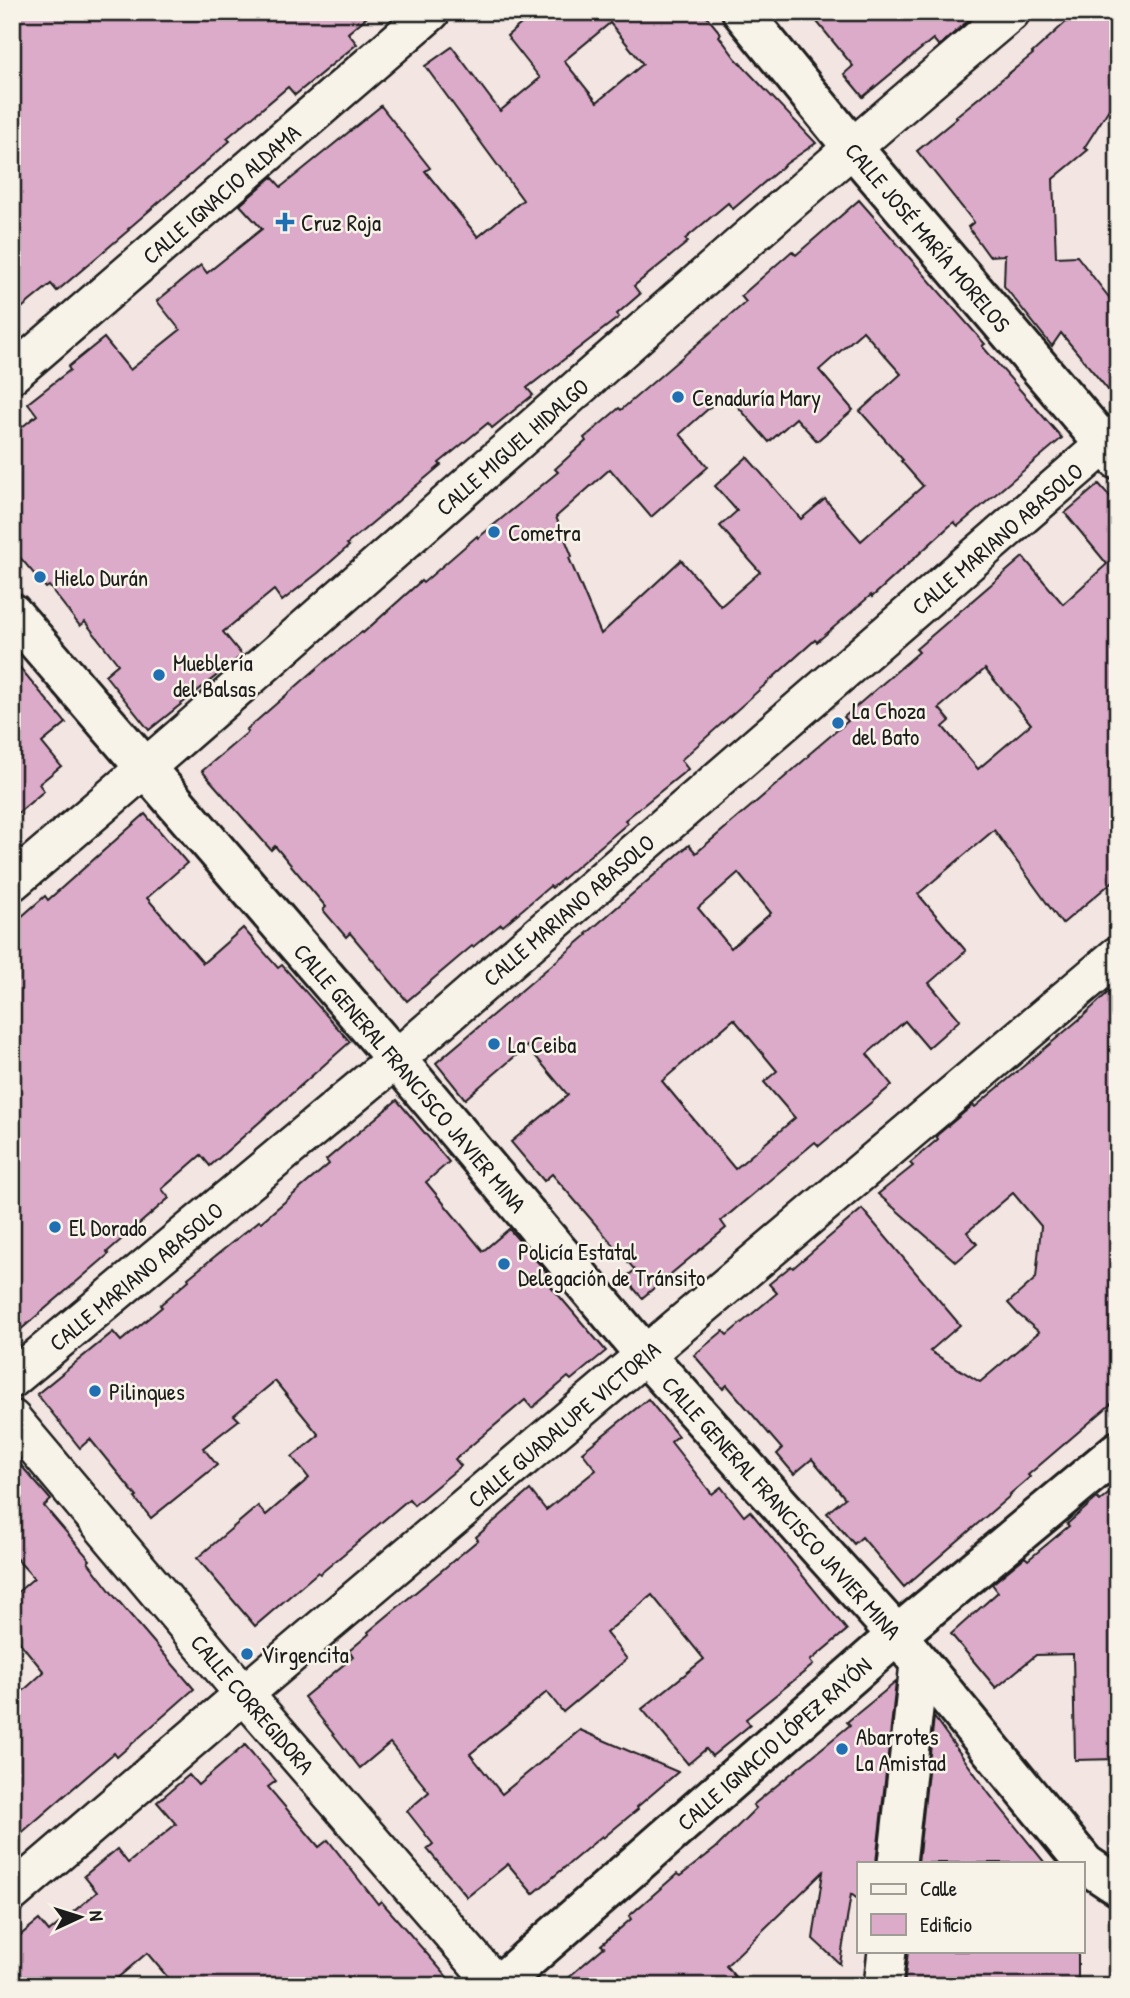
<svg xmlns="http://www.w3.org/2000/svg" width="1130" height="1998" font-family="'Patrick Hand',sans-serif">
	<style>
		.building { fill: #dcabca; stroke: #1c1c1c; stroke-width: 2; fill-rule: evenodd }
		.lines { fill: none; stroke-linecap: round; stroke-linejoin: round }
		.minor-casing { stroke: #1c1c1c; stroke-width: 42 }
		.tertiary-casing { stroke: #1c1c1c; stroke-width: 44 }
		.minor { stroke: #f7f3e8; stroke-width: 37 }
		.tertiary { stroke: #f7f3e8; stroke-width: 38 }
		.poi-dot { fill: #1f6fb2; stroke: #f7f3e8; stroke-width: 2.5 }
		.labels { text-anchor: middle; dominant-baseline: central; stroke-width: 5; stroke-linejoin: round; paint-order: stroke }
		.street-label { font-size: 23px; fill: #1c1c1c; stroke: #f7f3e8 }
		.poi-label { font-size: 23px; fill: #1c1c1c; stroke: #f7f3e8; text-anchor: start }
	</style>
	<rect width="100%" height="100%" fill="#f2e5e2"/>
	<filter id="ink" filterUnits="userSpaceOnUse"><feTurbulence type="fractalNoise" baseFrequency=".0143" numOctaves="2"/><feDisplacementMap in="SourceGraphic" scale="14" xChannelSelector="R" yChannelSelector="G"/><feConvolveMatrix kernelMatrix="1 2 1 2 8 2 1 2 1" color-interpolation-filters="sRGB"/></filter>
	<g filter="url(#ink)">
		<g class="building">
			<path d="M 12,12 L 373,12 L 348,33 L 357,44 L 295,95 L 288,87 L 227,138 L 230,141 L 128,229 L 129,230 L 57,291 L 51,284 L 12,316 Z"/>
			<path d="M 535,12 L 703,12 L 721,34 L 719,36 L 736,59 L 816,143 L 787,163 L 733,209 L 728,203 L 685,239 L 688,242 L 634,286 L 640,294 L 617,314 L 619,317 L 527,388 L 533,395 L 492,428 L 488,423 L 439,463 L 441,465 L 347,544 L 349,546 L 318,573 L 282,601 L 274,590 L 223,632 L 242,655 L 149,730 L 105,675 L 118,664 L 85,622 L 80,626 L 49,586 L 46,588 L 12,548 L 12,435 L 37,415 L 28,403 L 70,370 L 68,367 L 104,338 L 130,370 L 180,330 L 157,301 L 201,265 L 207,273 L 262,229 L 240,205 L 272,177 L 281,187 L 381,106 L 430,168 L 425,171 L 478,237 L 523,200 L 425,66 L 452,47 L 500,111 L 540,78 L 507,36 ZM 610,23 L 643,64 L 597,102 L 564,61 Z"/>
			<path d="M 809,12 L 978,12 L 939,46 L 933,39 L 863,97 L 844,74 L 853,66 Z"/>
			<path d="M 1077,12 L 1118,12 L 1118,95 L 1084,148 L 1088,150 L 1053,179 L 1056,257 L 1077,256 L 1118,309 L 1118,402 L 1061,333 L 1052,346 L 1004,286 L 1005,255 L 989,256 L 968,227 L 974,222 L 917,151 L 957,118 L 955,117 L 1033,54 L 1032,53 Z"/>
			<path d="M 859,200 L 985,344 L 982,346 L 1062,438 L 958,526 L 954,522 L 872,597 L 871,595 L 817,642 L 815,640 L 681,760 L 688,769 L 625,820 L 628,823 L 552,888 L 550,886 L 503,926 L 501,924 L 473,947 L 472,946 L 407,1001 L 350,933 L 346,937 L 323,910 L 326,907 L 275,846 L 271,850 L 202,771 L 248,732 L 246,730 L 323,663 L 362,632 L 363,633 L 421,581 L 423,583 L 477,536 L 478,538 L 558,472 L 555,469 L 586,441 L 584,438 L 619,408 L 621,410 L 746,302 L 741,296 L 792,251 L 796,255 ZM 863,331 L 901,374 L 860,411 L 903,460 L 901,461 L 923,486 L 861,541 L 825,499 L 801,519 L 747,457 L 715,486 L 737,511 L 720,526 L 760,572 L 721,606 L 681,560 L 601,634 L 569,558 L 572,556 L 556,517 L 610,469 L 651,517 L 708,467 L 680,434 L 726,393 L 769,442 L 796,418 L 817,441 L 853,410 L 819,370 Z"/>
			<path d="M 1099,484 L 1118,506 L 1118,877 L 1062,924 L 994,830 L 918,894 L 966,951 L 929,983 L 960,1020 L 928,1048 L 905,1021 L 867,1054 L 892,1085 L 819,1146 L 815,1142 L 721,1221 L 726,1228 L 642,1298 L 625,1278 L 635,1270 L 552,1174 L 544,1181 L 511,1142 L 568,1095 L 527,1046 L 465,1099 L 436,1063 L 587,935 L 586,934 L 689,845 L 696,853 L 770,790 L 809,756 L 808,755 L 848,721 L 844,717 L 919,652 L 916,649 L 1023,557 L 1063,604 L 1107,564 L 1065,513 ZM 985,669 L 1031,724 L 978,769 L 943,727 L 950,721 L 939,708 ZM 738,873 L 771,913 L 731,948 L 698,908 ZM 734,1019 L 777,1071 L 764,1082 L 795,1118 L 735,1169 L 662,1081 Z"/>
			<path d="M 12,658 L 66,723 L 42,743 L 61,766 L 39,784 L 44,791 L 12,818 Z"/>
			<path d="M 145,814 L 187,863 L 147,898 L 203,963 L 243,928 L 278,968 L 282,965 L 350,1042 L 210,1166 L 201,1155 L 162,1189 L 169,1198 L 107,1252 L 109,1254 L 12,1337 L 12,925 L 45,896 L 48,900 Z"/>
			<path d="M 1118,983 L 1118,1398 L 1028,1475 L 1030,1477 L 1010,1494 L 1011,1495 L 904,1587 L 862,1537 L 854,1544 L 827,1513 L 845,1498 L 812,1459 L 794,1474 L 777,1454 L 782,1449 L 727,1385 L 723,1389 L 694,1355 L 723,1331 L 727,1335 L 777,1293 L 769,1284 L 791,1266 L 793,1268 L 862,1209 L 960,1325 L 930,1351 L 980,1382 L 1039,1332 L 1018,1314 L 1008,1303 L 1036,1278 L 1041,1226 L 1013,1193 L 967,1232 L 977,1244 L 956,1262 L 878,1194 L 913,1166 L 910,1163 L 938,1139 L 936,1136 L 973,1105 L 975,1107 L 1082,1017 Z"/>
			<path d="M 397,1100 L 449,1162 L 426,1182 L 483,1251 L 509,1229 L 548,1274 L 544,1278 L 606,1351 L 571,1380 L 568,1377 L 532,1408 L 525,1400 L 455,1459 L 461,1466 L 414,1505 L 409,1499 L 320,1574 L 318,1572 L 255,1626 L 197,1558 L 258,1506 L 266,1515 L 309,1478 L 292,1457 L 319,1435 L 275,1381 L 234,1415 L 239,1420 L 203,1448 L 217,1465 L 151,1518 L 135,1498 L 137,1497 L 90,1439 L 80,1448 L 37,1394 L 113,1332 L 121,1341 L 162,1307 L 160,1305 L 189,1280 L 188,1278 L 259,1221 L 261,1222 L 329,1164 L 326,1160 Z"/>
			<path d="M 648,1399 L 678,1436 L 671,1442 L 712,1494 L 721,1487 L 744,1516 L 750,1511 L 847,1630 L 810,1661 L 813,1665 L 746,1719 L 750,1725 L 712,1756 L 706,1749 L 688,1764 L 642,1709 L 704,1659 L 652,1595 L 606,1633 L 627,1659 L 563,1712 L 547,1692 L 470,1754 L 502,1794 L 580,1730 L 678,1772 L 637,1807 L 638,1809 L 603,1838 L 602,1836 L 533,1894 L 508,1864 L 467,1897 L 427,1849 L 433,1844 L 407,1811 L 429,1792 L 390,1743 L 360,1768 L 304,1697 L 353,1657 L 349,1651 L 369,1634 L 368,1632 L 478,1540 L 476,1537 L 530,1490 L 546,1510 L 596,1470 L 582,1452 Z"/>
			<path d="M 12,1455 L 51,1500 L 44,1506 L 90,1560 L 88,1562 L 115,1597 L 194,1689 L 117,1757 L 114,1753 L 12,1841 L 12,1701 L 44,1672 L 12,1633 L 12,1597 L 34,1578 L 12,1554 Z"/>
			<path d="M 1118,1486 L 1118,1759 L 1075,1760 L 1073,1654 L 1036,1655 L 996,1688 L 951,1634 L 998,1592 L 992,1584 L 1025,1557 L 1028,1560 L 1069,1526 L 1067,1524 L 1097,1498 L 1100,1501 Z"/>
			<path d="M 896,1682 L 876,1863 L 859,1863 L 859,1900 L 851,1894 L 840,1964 L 813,1939 L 823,1872 L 726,1966 L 743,1986 L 558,1986 L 604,1947 L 601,1945 L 631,1919 L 629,1916 L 677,1874 L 680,1876 L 716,1848 L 756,1808 L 753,1805 L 850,1725 L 847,1722 Z"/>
			<path d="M 934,1717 L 990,1795 L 1045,1863 L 918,1863 Z"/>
			<path d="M 245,1745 L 276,1781 L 268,1787 L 319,1847 L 328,1840 L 378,1904 L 381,1901 L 455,1986 L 175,1986 L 147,1953 L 108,1986 L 12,1986 L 12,1942 L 39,1920 L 49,1932 L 97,1892 L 84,1876 L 117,1849 L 128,1863 L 176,1824 L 157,1802 L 189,1775 L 198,1785 Z"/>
			<path d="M 908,1951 L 1078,1951 L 1078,1981 L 1069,1981 L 1069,1986 L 904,1986 Z"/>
		</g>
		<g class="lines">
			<defs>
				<g id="minor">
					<path id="s1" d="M 12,374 L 431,12"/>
					<path id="s2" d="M 12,882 C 349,596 674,297 1011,12"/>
					<path id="s3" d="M 12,1379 L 396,1059 L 1118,433"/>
					<path id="s4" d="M 12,1419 L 244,1694 L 497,1986"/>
					<path d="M 897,1863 L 919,1664"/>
					<path id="s5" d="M 12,1893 L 244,1694 L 1118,955"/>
					<path d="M 883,1986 L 887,1951"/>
				</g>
				<g id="tertiary">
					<path id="s6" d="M 742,12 L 852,147 L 1118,460"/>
					<path id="s7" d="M 12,613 L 396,1059 L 646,1356 L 897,1635 L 1085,1864 L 1118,1886"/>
					<path id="s8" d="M 497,1986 L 897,1635 L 1118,1451"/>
				</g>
			</defs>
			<use href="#minor" class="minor-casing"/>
			<use href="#tertiary" class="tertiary-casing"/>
			<use href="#minor" class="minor"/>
			<use href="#tertiary" class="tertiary"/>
		</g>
	</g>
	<g class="poi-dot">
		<path d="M281.5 211.5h7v7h7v7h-7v7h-7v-7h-7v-7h7z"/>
		<circle cx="678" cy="397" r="7"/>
		<circle cx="494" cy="532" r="7"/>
		<circle cx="40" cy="577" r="7"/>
		<circle cx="159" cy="675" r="7"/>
		<circle cx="838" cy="723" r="7"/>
		<circle cx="494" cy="1044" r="7"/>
		<circle cx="55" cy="1227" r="7"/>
		<circle cx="504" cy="1264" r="7"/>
		<circle cx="95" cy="1391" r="7"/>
		<circle cx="247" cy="1654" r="7"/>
		<circle cx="842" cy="1749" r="7"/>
	</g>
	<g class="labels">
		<g class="street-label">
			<text stroke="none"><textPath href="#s1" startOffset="276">CALLE IGNACIO ALDAMA</textPath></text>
			<text stroke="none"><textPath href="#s6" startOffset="292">CALLE JOSÉ MARÍA MORELOS</textPath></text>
			<text stroke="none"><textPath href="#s2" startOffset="663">CALLE MIGUEL HIDALGO</textPath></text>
			<text stroke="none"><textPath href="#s3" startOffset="1295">CALLE MARIANO ABASOLO</textPath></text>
			<text stroke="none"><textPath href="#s3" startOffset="728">CALLE MARIANO ABASOLO</textPath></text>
			<text stroke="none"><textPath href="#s7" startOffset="612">CALLE GENERAL FRANCISCO JAVIER MINA</textPath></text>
			<text stroke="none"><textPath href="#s3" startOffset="161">CALLE MARIANO ABASOLO</textPath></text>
			<text stroke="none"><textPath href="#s5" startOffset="724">CALLE GUADALUPE VICTORIA</textPath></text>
			<text stroke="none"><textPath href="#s7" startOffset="1180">CALLE GENERAL FRANCISCO JAVIER MINA</textPath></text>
			<text stroke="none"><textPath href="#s4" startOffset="373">CALLE CORREGIDORA</textPath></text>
			<text stroke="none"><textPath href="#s8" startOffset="368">CALLE IGNACIO LÓPEZ RAYÓN</textPath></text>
		</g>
		<g class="poi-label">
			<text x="301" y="222">Cruz Roja</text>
			<text x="692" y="397">Cenaduría Mary</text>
			<text x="508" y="532">Cometra</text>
			<text x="54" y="577">Hielo Durán</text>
			<text x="173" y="662">Mueblería<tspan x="173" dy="26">del Balsas</tspan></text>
			<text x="852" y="710">La Choza<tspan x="852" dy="26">del Bato</tspan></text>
			<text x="508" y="1044">La Ceiba</text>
			<text x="69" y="1227">El Dorado</text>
			<text x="518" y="1251">Policía Estatal<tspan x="518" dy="26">Delegación de Tránsito</tspan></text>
			<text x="109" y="1391">Pilinques</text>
			<text x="261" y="1654">Virgencita</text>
			<text x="856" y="1736">Abarrotes<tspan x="856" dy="26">La Amistad</tspan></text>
		</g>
	</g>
	<rect width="1130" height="1998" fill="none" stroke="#f7f3e8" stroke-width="42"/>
	<rect x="21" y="21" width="1088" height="1956" fill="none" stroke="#1c1c1c" stroke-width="2.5" filter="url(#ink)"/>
	<rect x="857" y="1862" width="228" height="91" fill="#f7f3e8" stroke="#9f9d96" stroke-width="2"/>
	<rect x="871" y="1884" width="35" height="10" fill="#f7f3e8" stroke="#9f9d96" stroke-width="2"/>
	<text x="920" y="1896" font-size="21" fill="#1c1c1c">Calle</text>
	<rect x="871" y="1914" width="35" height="21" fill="#dcabca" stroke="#9f9d96" stroke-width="2"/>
	<text x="920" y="1932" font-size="21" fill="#1c1c1c">Edificio</text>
	<g transform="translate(80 1917) rotate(86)" stroke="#f7f3e8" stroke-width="5" paint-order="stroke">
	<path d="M0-5L12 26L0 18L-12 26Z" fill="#1c1c1c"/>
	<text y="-10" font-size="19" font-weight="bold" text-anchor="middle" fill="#1c1c1c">N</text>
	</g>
</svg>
